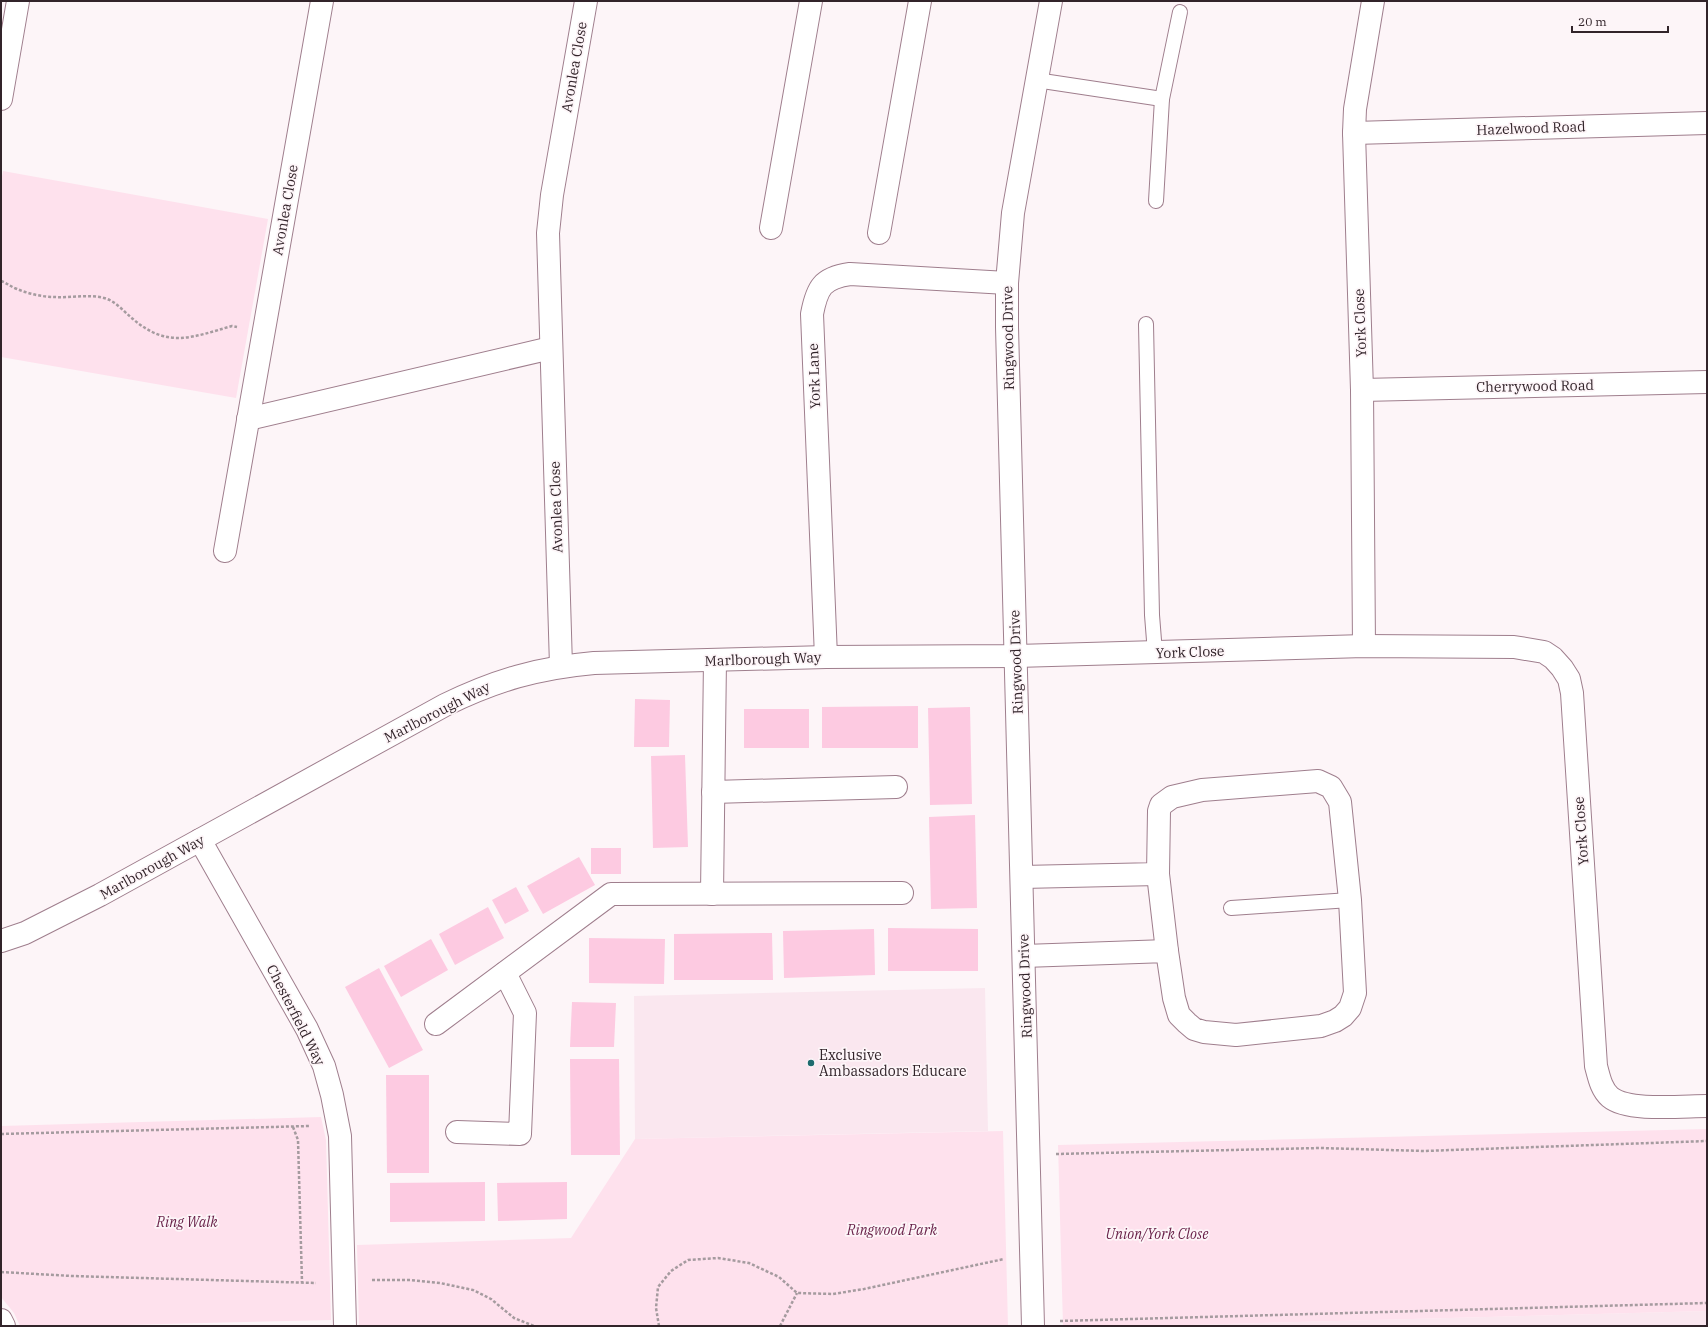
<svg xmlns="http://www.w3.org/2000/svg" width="1708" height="1327" font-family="'IBM Plex Serif',serif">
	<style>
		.built { fill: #fae7ef }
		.green { fill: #fee1ed }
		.building { fill: #fdcae1 }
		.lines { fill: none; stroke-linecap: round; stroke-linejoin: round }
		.service-casing { stroke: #9f7e8d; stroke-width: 16 }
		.minor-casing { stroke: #9f7e8d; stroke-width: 24 }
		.path { stroke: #a59b9f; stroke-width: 2.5; stroke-dasharray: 3 2; stroke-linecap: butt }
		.service { stroke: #fff; stroke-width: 14 }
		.minor { stroke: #fff; stroke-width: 22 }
		.poi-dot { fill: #1e6a6e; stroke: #fdf5f8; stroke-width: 1.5 }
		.labels { text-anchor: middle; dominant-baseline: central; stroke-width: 3.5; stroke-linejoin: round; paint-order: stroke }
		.street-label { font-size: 14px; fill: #32242a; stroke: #fdf5f8 }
		.poi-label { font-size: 14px; fill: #32242a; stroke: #fdf5f8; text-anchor: start }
		.park-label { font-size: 14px; font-style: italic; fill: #671f47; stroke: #fdf5f8 }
	</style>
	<rect width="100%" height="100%" fill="#fdf5f8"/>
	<g class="built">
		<path d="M 985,988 L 988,1131 L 635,1139 L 634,996 Z"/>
		<path d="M 1707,1311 L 1707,1326 L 1152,1326 Z"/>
	</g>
	<g class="green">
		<path d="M 3,171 L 268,219 L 236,398 L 1,357 L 1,182 Z"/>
		<path d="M 321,1117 L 326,1140 L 331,1320 L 82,1326 L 20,1326 L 14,1313 L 1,1297 L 1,1126 Z"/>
		<path d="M 1707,1129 L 1707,1311 L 1152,1326 L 1063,1326 L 1058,1145 Z"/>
		<path d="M 1003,1131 L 1008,1326 L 359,1326 L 357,1245 L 571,1238 L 635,1139 Z"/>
	</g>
	<g class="building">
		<path d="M 635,699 L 670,700 L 669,747 L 634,747 Z"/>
		<path d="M 918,706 L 918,748 L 822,748 L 822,707 Z"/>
		<path d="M 970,707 L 972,804 L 930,805 L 928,708 Z"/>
		<rect x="744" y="709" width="65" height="39"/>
		<path d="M 685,755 L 688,847 L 653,848 L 651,756 Z"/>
		<path d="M 975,815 L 977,908 L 931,909 L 929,817 Z"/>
		<rect x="591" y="848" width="30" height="26"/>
		<path d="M 579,857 L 595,885 L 543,914 L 527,886 Z"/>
		<path d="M 516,887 L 529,911 L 505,924 L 492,900 Z"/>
		<path d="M 488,907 L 504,938 L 455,965 L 439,934 Z"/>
		<path d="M 888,928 L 978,929 L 978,971 L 888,971 Z"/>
		<path d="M 874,929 L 875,975 L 784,978 L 783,931 Z"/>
		<path d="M 772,933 L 773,980 L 674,980 L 674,934 Z"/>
		<path d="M 589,938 L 665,939 L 664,984 L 589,983 Z"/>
		<path d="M 431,939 L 448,970 L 401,997 L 384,966 Z"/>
		<path d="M 379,968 L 423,1050 L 389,1068 L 345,987 Z"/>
		<path d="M 572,1002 L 616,1003 L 614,1047 L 570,1047 Z"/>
		<path d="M 570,1059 L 619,1059 L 620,1155 L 571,1155 Z"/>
		<path d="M 386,1075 L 429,1075 L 429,1173 L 387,1173 Z"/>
		<path d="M 485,1182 L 485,1221 L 390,1222 L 390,1183 Z"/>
		<path d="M 567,1182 L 567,1219 L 498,1221 L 497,1183 Z"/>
	</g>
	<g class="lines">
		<defs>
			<g id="service">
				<path d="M 1036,80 L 1162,99"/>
				<path d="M 1156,201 L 1162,99 L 1180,12"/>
				<path d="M 1146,324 L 1152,615 L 1155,653"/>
				<path d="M 1231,908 L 1350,900"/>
			</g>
			<g id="minor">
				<path d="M 1,99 L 18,1"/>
				<path d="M 1354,133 L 1707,123"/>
				<path d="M 771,228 L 811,1"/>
				<path d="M 879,233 L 920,1"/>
				<path d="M 1362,390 L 1707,382"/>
				<path d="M 248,419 L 551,348"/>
				<path d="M 225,551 L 322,1"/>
				<path d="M 1364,646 L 1362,390 L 1354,133 L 1355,109 L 1373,1"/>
				<path d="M 826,657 L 812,314 C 817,288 822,278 850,274 L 1007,283"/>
				<path d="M 561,666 L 548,233 L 552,195 L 586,1"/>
				<path d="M 713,792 L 896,787"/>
				<path d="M 200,840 L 307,1029 L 324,1066 L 332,1095 L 340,1136 L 345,1326"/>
				<path d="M 1158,874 L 1167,951"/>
				<path d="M 1022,877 L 1158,874 L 1159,811 L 1161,805 L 1172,797 L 1202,790 L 1318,781 L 1331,787 L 1340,802 L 1350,900 L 1355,993 L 1350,1008 L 1343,1016 L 1335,1021 L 1321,1026 L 1236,1035 L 1204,1032 L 1194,1029 L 1187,1023 L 1179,1015 L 1174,998 L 1167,951 L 1024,956"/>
				<path d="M 712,894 L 715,660"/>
				<path d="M 1,941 L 25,933 L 100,895 L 445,705 C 496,680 538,668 594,663 L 826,657 L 1016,656 L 1364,646 L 1514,647 L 1544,652 L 1553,658 L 1562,668 L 1569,679 L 1572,693 L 1596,1066 C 1599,1077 1601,1089 1610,1097 C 1628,1112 1683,1106 1707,1106"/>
				<path d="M 436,1024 L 611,894 L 902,893"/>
				<path d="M 457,1132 L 520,1134 L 525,1013 L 505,973"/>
				<path d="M 1,1320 L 4,1326"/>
				<path d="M 1033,1326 L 1007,327 L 1007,283 L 1013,213 L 1051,1"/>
			</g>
		</defs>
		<use href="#service" class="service-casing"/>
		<use href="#minor" class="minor-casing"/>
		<g class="path">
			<path d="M 1,281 C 7,283 11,287 17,289 C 29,294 43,297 55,297 C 71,298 88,294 104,298 C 116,301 124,312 133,319 C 168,349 193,337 232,326 L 237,327"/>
			<path d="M 293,1127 L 298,1140 L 302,1282"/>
			<path d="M 1,1134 L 310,1126"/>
			<path d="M 1056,1154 L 1320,1148 L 1424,1151 L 1707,1141"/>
			<path d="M 1,1272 L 72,1276 L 316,1283"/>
			<path d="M 372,1280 L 410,1280 L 440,1283 L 473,1290 L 491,1299 L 514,1318 L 534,1326"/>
			<path d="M 1060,1321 L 1707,1303"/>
			<path d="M 659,1326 L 656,1308 L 658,1287 L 671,1271 L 688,1260 L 718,1258 L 749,1263 L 779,1277 L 797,1293 L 833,1294 L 864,1289 L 1004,1259"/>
			<path d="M 780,1326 L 797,1293"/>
		</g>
		<use href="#service" class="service"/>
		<use href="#minor" class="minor"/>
	</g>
	<circle class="poi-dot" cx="811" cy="1063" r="4"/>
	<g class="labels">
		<g class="street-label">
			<text transform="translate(574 67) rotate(-80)">Avonlea Close</text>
			<text transform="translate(1531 128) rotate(-2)">Hazelwood Road</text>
			<text transform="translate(285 210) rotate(-80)">Avonlea Close</text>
			<text transform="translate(1360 323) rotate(-92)">York Close</text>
			<text transform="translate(1008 338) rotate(-91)">Ringwood Drive</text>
			<text transform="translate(814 376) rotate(-92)">York Lane</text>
			<text transform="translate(1535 386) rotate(-1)">Cherrywood Road</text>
			<text transform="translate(556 507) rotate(-92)">Avonlea Close</text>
			<text transform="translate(1190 652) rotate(-2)">York Close</text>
			<text transform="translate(763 659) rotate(-2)">Marlborough Way</text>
			<text transform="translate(1016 662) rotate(-92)">Ringwood Drive</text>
			<text transform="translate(437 712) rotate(-27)">Marlborough Way</text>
			<text transform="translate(1581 831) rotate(-94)">York Close</text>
			<text transform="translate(152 867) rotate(-29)">Marlborough Way</text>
			<text transform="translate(1025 986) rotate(-92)">Ringwood Drive</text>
			<text transform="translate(296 1015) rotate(63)">Chesterfield Way</text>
		</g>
		<g class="poi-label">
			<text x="819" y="1055">Exclusive<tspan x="819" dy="16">Ambassadors Educare</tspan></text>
		</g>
		<g class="park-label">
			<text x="187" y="1222">Ring Walk</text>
			<text x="892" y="1230">Ringwood Park</text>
			<text x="1157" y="1234">Union/York Close</text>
		</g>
	</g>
	<rect width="1708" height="1327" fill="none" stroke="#32242a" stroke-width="4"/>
	<path d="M1572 26v6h96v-6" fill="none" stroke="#32242a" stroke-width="2"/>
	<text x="1578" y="26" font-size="12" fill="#32242a" stroke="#fdf5f8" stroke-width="3" paint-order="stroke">20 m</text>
</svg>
